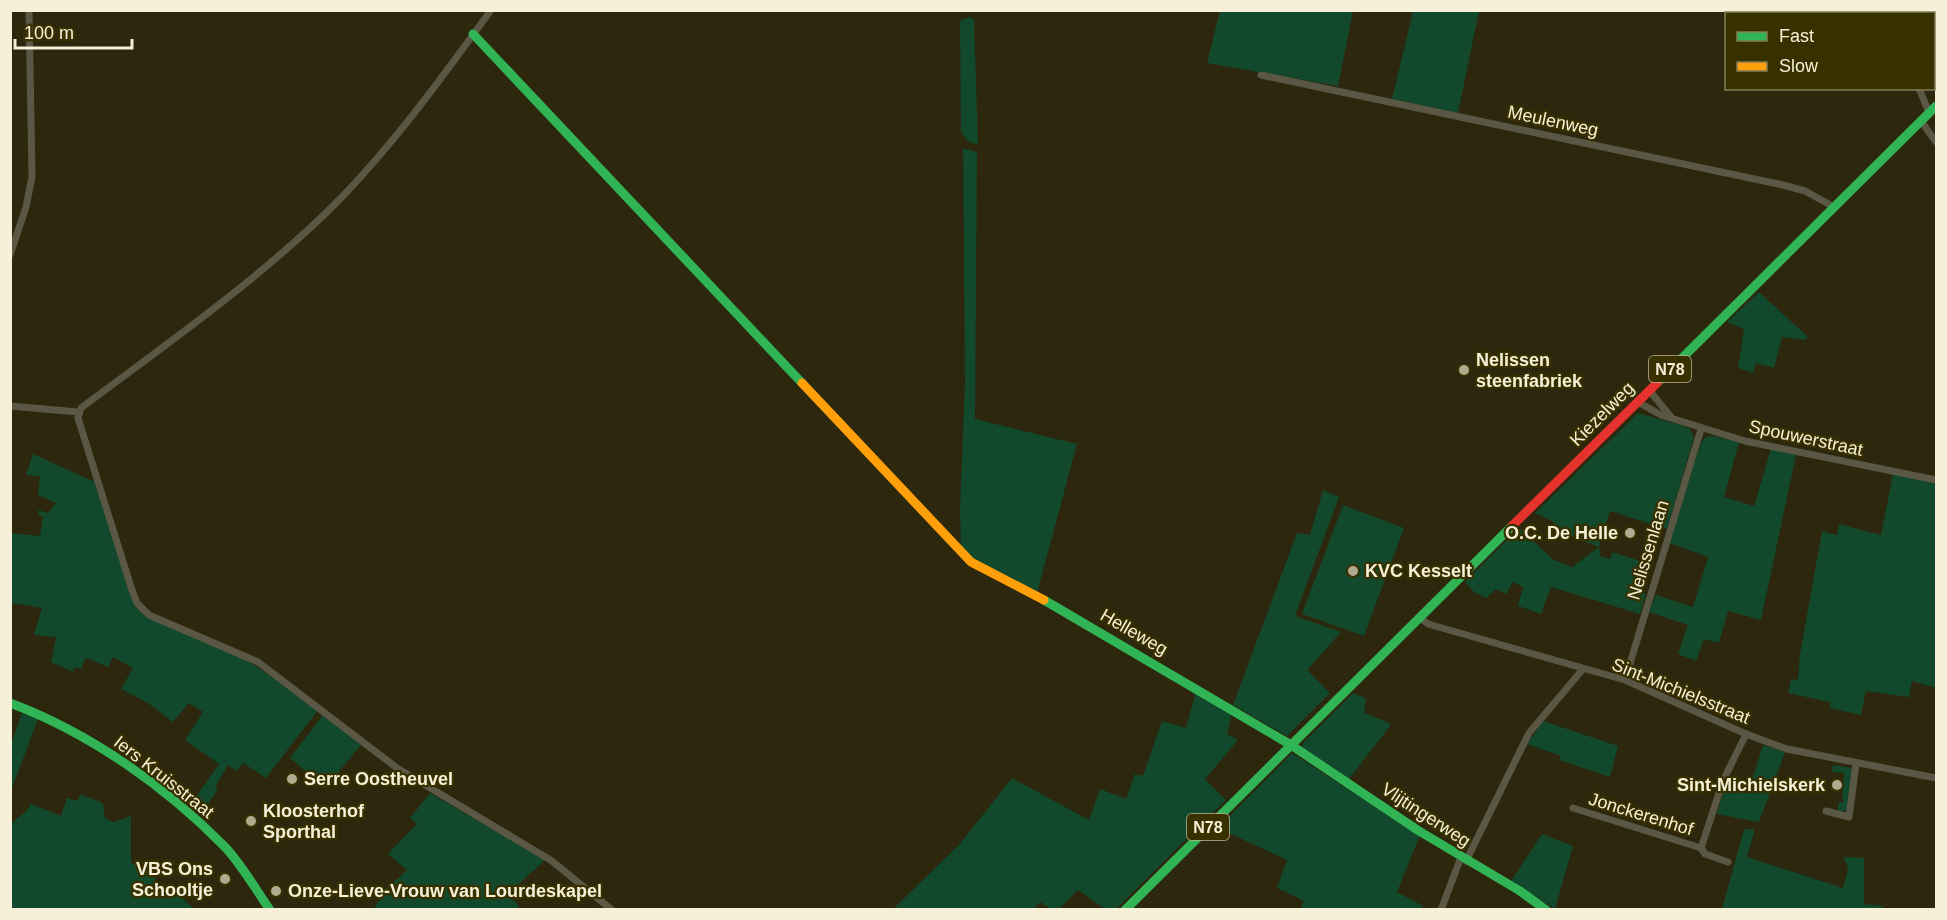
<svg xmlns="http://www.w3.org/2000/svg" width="1947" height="920" font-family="Arial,sans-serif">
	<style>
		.green { fill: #12482b }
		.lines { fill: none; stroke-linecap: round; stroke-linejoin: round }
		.street { stroke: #5b5745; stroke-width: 7 }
		.fast { stroke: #30b455; stroke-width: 9 }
		.slow { stroke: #ff9f0a; stroke-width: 9 }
		.jam { stroke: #e5322d; stroke-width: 9 }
		.poi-dot { fill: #afaa90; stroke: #393000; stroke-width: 2 }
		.labels { text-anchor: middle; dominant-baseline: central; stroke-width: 4.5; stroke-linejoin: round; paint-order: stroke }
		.shield { fill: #393000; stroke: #bdb696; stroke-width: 1.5 }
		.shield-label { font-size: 16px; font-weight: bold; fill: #f5f0d7 }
		.street-label { font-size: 18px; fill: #f5f0d7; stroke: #393000 }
		.poi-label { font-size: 18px; font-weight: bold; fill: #f5f0d7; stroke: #393000; text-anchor: start }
	</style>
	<rect width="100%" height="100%" fill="#2c270d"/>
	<g class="green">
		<path d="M 1220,11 L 1353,11 L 1338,86 L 1207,63 Z"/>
		<path d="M 1413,11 L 1479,11 L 1458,113 L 1392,99 Z"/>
		<path d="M 969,17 L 974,19 L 978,145 L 968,141 L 961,132 L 960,21 Z"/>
		<path d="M 963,148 L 977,152 L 975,419 L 1077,444 L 1037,593 L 983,567 L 961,550 L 960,507 L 965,382 Z"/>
		<path d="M 1759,292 L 1808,337 L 1805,340 L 1782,337 L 1774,368 L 1756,363 L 1753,373 L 1738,368 L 1744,329 L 1727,322 Z"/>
		<path d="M 1638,413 L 1684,426 L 1690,429 L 1694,437 L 1667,529 L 1610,511 L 1599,546 L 1600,556 L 1610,559 L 1613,552 L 1646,563 L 1637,590 L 1646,594 L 1640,614 L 1551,587 L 1541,614 L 1518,606 L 1523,587 L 1513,582 L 1506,594 L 1496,589 L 1486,598 L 1474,592 L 1465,582 L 1519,528 L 1554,560 L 1572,567 L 1599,547 L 1561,532 L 1552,521 L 1535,513 Z"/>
		<path d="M 1712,436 L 1739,442 L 1724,497 L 1754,506 L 1771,449 L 1796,455 L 1761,620 L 1728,611 L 1719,643 L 1704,639 L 1696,661 L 1678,654 L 1688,625 L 1649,612 L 1656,595 L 1693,607 L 1708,557 L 1669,543 L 1701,443 L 1706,437 Z"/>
		<path d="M 33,454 L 95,482 L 128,588 L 137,607 L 251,663 L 319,709 L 266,778 L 243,763 L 236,771 L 228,765 L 215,787 L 218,789 L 201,815 L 190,805 L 219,764 L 185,740 L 203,712 L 189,703 L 173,722 L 148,703 L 121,689 L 133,668 L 113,657 L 108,667 L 86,658 L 81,669 L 74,667 L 73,672 L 51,662 L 56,637 L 34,635 L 42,608 L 11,603 L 11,533 L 40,536 L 43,516 L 39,516 L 38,510 L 48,513 L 56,503 L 38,495 L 40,476 L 26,475 Z"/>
		<path d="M 1893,474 L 1936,484 L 1936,688 L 1912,681 L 1909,697 L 1866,691 L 1861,715 L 1830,708 L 1830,702 L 1788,693 L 1791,679 L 1798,680 L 1800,654 L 1822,531 L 1837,535 L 1839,524 L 1881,535 Z"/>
		<path d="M 1323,490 L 1339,497 L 1295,616 L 1341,632 L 1307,670 L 1330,693 L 1287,736 L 1233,705 L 1297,533 L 1310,535 Z"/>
		<path d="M 1343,505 L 1404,528 L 1364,636 L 1302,614 Z"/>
		<path d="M 1196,691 L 1232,712 L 1227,734 L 1238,740 L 1205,779 L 1226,800 L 1116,909 L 1105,909 L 1078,890 L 1059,909 L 1051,909 L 1040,902 L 1034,909 L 892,910 L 959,845 L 1012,778 L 1089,820 L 1100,789 L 1126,799 L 1135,774 L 1143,776 L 1162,721 L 1186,728 Z"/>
		<path d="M 1353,693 L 1366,698 L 1364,713 L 1390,723 L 1390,726 L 1349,779 L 1303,749 L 1302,744 Z"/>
		<path d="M 22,713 L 38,719 L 11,791 L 11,745 Z"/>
		<path d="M 323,715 L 361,745 L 325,788 L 290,758 Z"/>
		<path d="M 1543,721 L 1618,746 L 1610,777 L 1559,760 L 1561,756 L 1527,744 Z"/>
		<path d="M 1763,745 L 1785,752 L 1759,822 L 1717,814 L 1725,786 L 1748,794 Z"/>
		<path d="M 1292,753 L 1420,835 L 1397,892 L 1423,906 L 1422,910 L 1300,909 L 1304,901 L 1277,888 L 1287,860 L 1218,828 Z"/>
		<path d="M 1833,765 L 1853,768 L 1848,809 L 1844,811 L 1837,811 L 1839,802 L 1844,802 L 1842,797 L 1844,773 L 1832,772 Z"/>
		<path d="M 430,793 L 545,860 L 508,894 L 519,906 L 516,909 L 373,910 L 386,889 L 407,870 L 388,854 L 417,824 L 410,818 Z"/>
		<path d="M 80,794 L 103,803 L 105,818 L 113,822 L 131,816 L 131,863 L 147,868 L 148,861 L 158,864 L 152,895 L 168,898 L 171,888 L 194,909 L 11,909 L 11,824 L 27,810 L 31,804 L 61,816 L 67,798 L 78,801 Z"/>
		<path d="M 1744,829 L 1755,829 L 1747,857 L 1843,888 L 1848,869 L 1844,857 L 1864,858 L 1864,904 L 1883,906 L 1882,909 L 1722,909 Z"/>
		<path d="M 1542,834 L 1573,846 L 1555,909 L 1511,881 Z"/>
	</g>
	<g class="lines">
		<g class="street">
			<path d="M 491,10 C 444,75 396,141 340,199 C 264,276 168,343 81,408 L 78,418 L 131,587 L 137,603 L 149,615 L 258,662 L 397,768 L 552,861 L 612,910"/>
			<path d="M 1890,10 L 1891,14"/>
			<path d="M 1261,75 L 1783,185 L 1805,191 L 1834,207"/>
			<path d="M 1919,88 L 1929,113"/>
			<path d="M 1921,121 L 1936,142"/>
			<path d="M 10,255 L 26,207 L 32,177 L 29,10"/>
			<path d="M 1649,390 L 1671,417"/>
			<path d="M 1638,402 L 1661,415 L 1745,441 L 1936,480"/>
			<path d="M 10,406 L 78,412"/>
			<path d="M 1419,617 L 1428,624 L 1625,680 L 1746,734 L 1787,749 L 1936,778"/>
			<path d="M 1625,680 L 1701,429"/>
			<path d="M 1573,808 L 1701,848 L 1723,781 L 1746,734"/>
			<path d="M 1826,811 L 1849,817 L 1856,764"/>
			<path d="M 1701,848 L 1705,854 L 1728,862"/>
			<path d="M 1466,861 L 1529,733 L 1583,669"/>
			<path d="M 1441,910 L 1461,857"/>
		</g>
		<g class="fast">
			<path d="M 473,34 L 802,383"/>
			<path d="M 1658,382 L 1936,106"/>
			<path d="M 1044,600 L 1291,745 L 1419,831 L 1520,891 L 1546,910"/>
			<path d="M 10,703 C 90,733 165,786 225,847 C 242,865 256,890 270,910"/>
			<path d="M 1125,910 L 1512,526"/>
		</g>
		<path class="slow" d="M 802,383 L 971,562 L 1044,600"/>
		<path class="jam" d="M 1512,526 L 1658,382"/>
	</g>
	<g class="poi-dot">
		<circle cx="1464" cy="370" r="6"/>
		<circle cx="1630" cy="533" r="6"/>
		<circle cx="1353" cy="571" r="6"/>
		<circle cx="292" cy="779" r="6"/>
		<circle cx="1837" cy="785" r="6"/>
		<circle cx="251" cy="821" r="6"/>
		<circle cx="225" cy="879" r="6"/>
		<circle cx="276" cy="891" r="6"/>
	</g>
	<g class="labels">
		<g class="shield">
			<rect x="1649" y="356" width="42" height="26" rx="4.5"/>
			<rect x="1187" y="814" width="42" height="26" rx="4.5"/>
		</g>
		<g class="shield-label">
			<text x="1670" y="369">N78</text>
			<text x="1208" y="827">N78</text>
		</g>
		<g class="street-label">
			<text transform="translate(1553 121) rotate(12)">Meulenweg</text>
			<text transform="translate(1602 414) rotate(-45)">Kiezelweg</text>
			<text transform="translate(1806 438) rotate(12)">Spouwerstraat</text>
			<text transform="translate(1648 550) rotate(-73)">Nelissenlaan</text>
			<text transform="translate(1134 632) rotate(30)">Helleweg</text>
			<text transform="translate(1681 691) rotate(22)">Sint-Michielsstraat</text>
			<text transform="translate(164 777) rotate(38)">Iers Kruisstraat</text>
			<text transform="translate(1641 814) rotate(17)">Jonckerenhof</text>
			<text transform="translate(1426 815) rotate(33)">Vlijtingerweg</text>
		</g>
		<g class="poi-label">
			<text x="1476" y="360">Nelissen<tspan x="1476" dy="21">steenfabriek</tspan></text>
			<text x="1618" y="533" text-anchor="end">O.C. De Helle</text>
			<text x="1365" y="571">KVC Kesselt</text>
			<text x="304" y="779">Serre Oostheuvel</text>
			<text x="1825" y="785" text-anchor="end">Sint-Michielskerk</text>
			<text x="263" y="811">Kloosterhof<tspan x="263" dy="21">Sporthal</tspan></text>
			<text x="213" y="869" text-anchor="end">VBS Ons<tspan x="213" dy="21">Schooltje</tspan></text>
			<text x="288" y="891">Onze-Lieve-Vrouw van Lourdeskapel</text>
		</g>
	</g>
	<rect width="1947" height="920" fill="none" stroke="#f5f0d7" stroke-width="24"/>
	<rect x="1725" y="12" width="210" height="78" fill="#393000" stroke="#847d56" stroke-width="1.5"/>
	<rect x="1737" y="32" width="30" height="9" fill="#30b455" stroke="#847d56" stroke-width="1.5"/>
	<text x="1779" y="42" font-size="18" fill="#f5f0d7">Fast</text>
	<rect x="1737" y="62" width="30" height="9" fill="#ff9f0a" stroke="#847d56" stroke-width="1.5"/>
	<text x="1779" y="72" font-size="18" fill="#f5f0d7">Slow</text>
	<path d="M15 39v9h117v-9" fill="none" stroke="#f5f0d7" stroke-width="3"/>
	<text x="24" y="39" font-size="18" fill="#f5f0d7" stroke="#393000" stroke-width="4.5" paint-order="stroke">100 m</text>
</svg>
